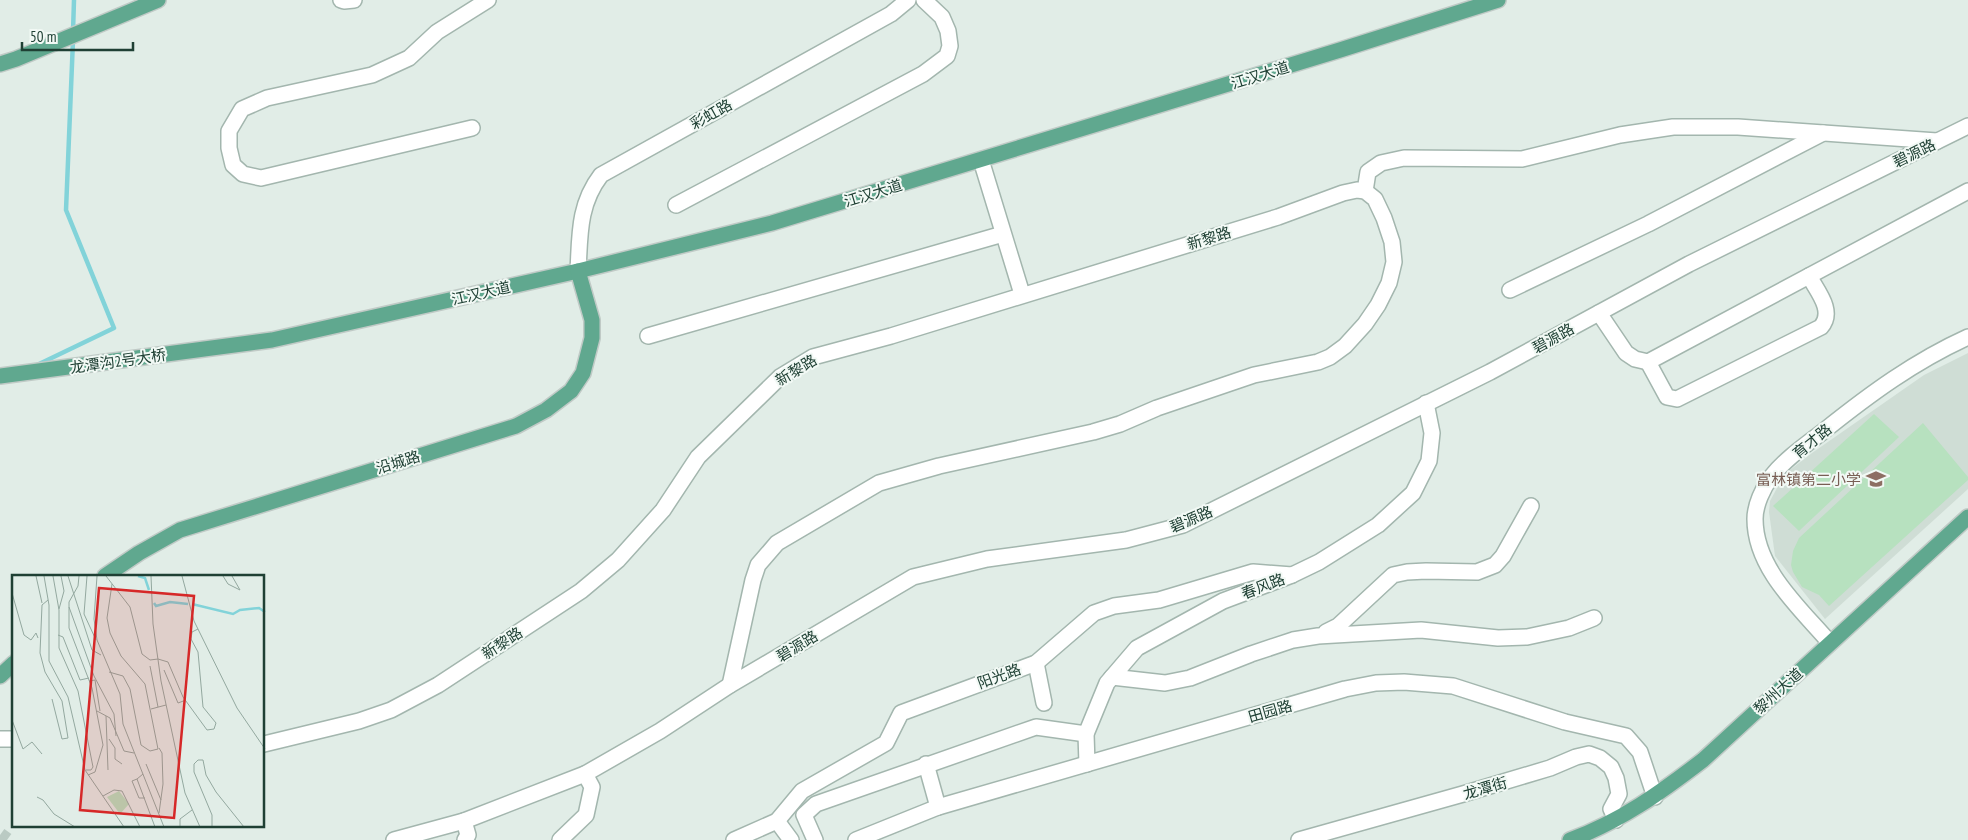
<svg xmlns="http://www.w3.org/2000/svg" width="1968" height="840" font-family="'PT Sans Narrow','Noto Sans SC',sans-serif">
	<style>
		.built { fill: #cfddd5 }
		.pitch { fill: #b7e1bf }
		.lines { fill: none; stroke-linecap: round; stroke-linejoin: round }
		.stream { stroke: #82d3d9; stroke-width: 4.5 }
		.highway-tunnel { stroke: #bacac3; stroke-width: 15; stroke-dasharray: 15 8; stroke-linecap: butt }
		.minor-casing { stroke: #a3b6ae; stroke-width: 18 }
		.major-casing { stroke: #c0cac6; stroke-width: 18 }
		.minor { stroke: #fff; stroke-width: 15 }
		.major { stroke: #60a88f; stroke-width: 15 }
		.labels { text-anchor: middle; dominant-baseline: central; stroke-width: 4; stroke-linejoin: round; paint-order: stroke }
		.street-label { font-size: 15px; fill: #1f4034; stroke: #f2f9f5 }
		.education-label { font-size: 15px; fill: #785e54; stroke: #f2f9f5; text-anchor: end }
		.inset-river { fill: none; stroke: #82d3d9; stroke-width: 2.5 }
		.inset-road { fill: none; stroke: #93a89f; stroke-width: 1 }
		.view { fill: #d62828; fill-opacity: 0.15; stroke: #d62828; stroke-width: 2.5 }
		.inset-edge { fill: none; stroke: #1f4034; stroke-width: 2.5 }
	</style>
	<rect width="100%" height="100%" fill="#e1ede7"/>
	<path class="built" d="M 1968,353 L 1968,489 L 1825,619 L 1775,556 L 1769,512 L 1770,501 L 1777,488 L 1790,470 L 1812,453 L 1924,375 Z"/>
	<g class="pitch">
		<path d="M 1874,414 L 1899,437 L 1799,531 L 1773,506 Z"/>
		<path d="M 1923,423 L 1968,477 L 1968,480 L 1829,606 L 1819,595 L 1802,587 L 1793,572 L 1791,565 L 1793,551 L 1799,538 Z"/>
	</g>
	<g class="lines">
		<g class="stream">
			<path d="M 73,32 L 74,0"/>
			<path d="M 37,365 L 114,328 L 66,210 L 73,40"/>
		</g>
		<path class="highway-tunnel" d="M 0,835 L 7,840"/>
		<defs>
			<g id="minor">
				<path d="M 341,0 L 344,1 L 354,0"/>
				<path d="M 472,128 L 261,178 L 243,174 L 233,165 L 229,148 L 229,131 L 242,109 L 267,98 L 372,75 L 409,58 L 437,32 L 488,0"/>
				<path d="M 981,160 L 1022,294"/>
				<path d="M 1365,191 L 1368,172 L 1381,163 L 1404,158 L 1522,159 L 1620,135 L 1673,127 L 1738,127 L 1937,141"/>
				<path d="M 676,205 L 923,74 L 947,56 L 950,46 L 948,31 L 942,17 L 924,0"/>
				<path d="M 578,271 C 580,236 578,205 601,175 L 891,14 L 908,0"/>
				<path d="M 1510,290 L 1648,224 L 1823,133"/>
				<path d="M 1599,313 L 1626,353 L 1635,359 L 1648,362 L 1968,191"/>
				<path d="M 648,336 L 1003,234"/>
				<path d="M 1648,362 L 1667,397 L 1677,399 L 1821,327 C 1835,311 1817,291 1809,276"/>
				<path d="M 1326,632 L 1338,626 L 1393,575 L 1407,572 L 1426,571 L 1477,572 L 1495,565 L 1503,556 L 1531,506"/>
				<path d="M 1830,643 C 1800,608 1755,569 1755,519 C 1755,505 1763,488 1771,477 C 1786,458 1807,444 1825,430 C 1870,394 1915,361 1968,337"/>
				<path d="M 1036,663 L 1044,703"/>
				<path d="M 1112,677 L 1165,683 L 1190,678 L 1251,654 L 1293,640 L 1318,636 L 1421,630 L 1498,638 L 1527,637 L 1569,628 L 1594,618"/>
				<path d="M 0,739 L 14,739"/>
				<path d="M 264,744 L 359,721 L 391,710 L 438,685 L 581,591 L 618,560 L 663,510 L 698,457 L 780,377 L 813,357 L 891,336 L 1278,217 L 1343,193 L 1357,190 L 1365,191 L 1375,199 L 1384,218 L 1392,242 L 1394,262 L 1389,283 L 1378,305 L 1365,324 L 1345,346 L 1330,357 L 1318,362 L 1254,375 L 1157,408 L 1120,424 L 1093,432 L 939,466 L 879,483 L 777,543 L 758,565 L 753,580 L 730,685"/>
				<path d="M 926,764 L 938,807"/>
				<path d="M 1087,764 L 1086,734 L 1107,683 L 1137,648 L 1223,601 L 1292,575 L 1319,562 L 1378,525 L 1413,493 L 1429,461 L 1432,433 L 1426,403"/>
				<path d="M 464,821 L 468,835 L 465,840"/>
				<path d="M 777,821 L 791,840"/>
				<path d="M 394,840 L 464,821 L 585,774 L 660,731 L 730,685 L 913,577 L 987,559 L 1126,540 L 1183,525 L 1490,372 L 1689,264 L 1968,126"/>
				<path d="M 560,840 L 586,815 L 592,787 L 585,774"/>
				<path d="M 734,840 L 777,821 L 802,791 L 886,743 L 901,713 L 1036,663 L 1094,613 L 1114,606 L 1159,600 L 1253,572 L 1292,575"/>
				<path d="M 815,840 L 804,815 L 816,804 L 1036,727 L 1086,734"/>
				<path d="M 856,840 L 938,807 L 1345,689 L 1376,683 L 1404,682 L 1453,686 L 1565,722 L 1626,736 L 1640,752 L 1655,797"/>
				<path d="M 1299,840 L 1463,794 L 1550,768 L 1576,757 L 1589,754 L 1600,758 L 1611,767 L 1616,778 L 1619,794 L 1611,809 L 1616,820"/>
			</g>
			<g id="major">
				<path d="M 0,64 L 16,59 L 158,0"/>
				<path d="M 0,376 L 272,340 L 578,271 L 772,223 L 1340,50 L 1498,0"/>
				<path d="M 105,576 L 139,553 L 180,530 L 516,426 L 546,410 L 571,391 L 583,373 L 592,338 L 592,320 L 578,271"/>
				<path d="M 0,676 L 14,663"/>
				<path d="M 1570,840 C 1621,821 1660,793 1703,760 L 1968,517"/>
			</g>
		</defs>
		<use href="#minor" class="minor-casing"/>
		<use href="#major" class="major-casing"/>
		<use href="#minor" class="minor"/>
		<use href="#major" class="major"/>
	</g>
	<defs>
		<symbol id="school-bare" viewBox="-9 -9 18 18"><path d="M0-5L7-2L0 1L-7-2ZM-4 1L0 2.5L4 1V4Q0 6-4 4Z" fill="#8d6e63" stroke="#f2f9f5" stroke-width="2.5" paint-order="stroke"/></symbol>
	</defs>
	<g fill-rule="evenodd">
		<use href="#school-bare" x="1862" y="465" width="28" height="28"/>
	</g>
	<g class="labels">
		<g class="street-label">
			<text transform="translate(1260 75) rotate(-17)">江汉大道</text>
			<text transform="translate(711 114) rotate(-29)">彩虹路</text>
			<text transform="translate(1914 153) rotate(-26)">碧源路</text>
			<text transform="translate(873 193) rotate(-17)">江汉大道</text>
			<text transform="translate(1209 238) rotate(-17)">新黎路</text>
			<text transform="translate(481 293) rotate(-13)">江汉大道</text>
			<text transform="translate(1553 338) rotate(-29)">碧源路</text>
			<text transform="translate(118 361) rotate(-8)">龙潭沟2号大桥</text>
			<text transform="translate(796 370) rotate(-31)">新黎路</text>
			<text transform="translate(1812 441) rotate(-39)">育才路</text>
			<text transform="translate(398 462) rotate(-17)">沿城路</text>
			<text transform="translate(1191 519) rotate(-23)">碧源路</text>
			<text transform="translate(1263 586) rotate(-21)">春风路</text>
			<text transform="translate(502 643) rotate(-33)">新黎路</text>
			<text transform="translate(797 646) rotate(-31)">碧源路</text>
			<text transform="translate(999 676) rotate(-20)">阳光路</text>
			<text transform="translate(1778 691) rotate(-42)">黎州大道</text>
			<text transform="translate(1270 711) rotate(-16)">田园路</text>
			<text transform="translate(1485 788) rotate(-16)">龙潭街</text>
		</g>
		<g class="education-label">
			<text x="1861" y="479">富林镇第二小学</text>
		</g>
	</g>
	<g transform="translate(12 575)">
		<rect width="252" height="252" fill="#e1ede7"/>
		<path d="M 107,216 L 117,229 L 108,239 L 95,222 Z" fill="#b7e1bf"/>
		<path class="inset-river" d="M 126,1 L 133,3 L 137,15M 142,28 L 144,31 L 158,27 L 176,29M 180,29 L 221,39 L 228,35 L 247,33 L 253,37"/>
		<path class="inset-road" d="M 24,1 L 30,28M 32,1 L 37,30 L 37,86 L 56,122 L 73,195 L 112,252M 41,1 L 47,35 L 47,73 L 66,116 L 81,192 L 79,195 L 74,195M 56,1 L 80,75 L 89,80M 67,1 L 66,11 L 57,27 L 57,53 L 80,113 L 91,170 L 83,197 L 76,200M 75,1 L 72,39 L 84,65M 85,1 L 82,44 L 85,65 L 108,119 L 111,149 L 152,252M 94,1 L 118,32 L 130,79 L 138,85 L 146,84M 139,1 L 141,49 L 149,106 L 173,218 L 188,252M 170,1 L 182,46 L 225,133 L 253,174M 211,1 L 216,9 L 228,15 L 220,1M 0,18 L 12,60 L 19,65 L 24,58 L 26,63M 36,25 L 30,30 L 28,78 L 33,97 L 50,126 L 56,163 L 50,164 L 40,124M 57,32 L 82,101 L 102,139 L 104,161M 47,34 L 52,16 L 49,1M 46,60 L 51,62 L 68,105 L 77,103M 146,84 L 156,87 L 171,122 L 195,155 L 202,154 L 204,148 L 191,132 L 186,77 L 179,64 L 180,57 L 186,54M 138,91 L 146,132M 152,95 L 166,128 L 174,125M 97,97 L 111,101 L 118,114 L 129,170 L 138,176 L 146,174 L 133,109 L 109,81 L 98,58 L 95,43 L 100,9M 77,106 L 83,105 L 88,136M 139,134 L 154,130M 85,136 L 98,143 L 112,176 L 122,178M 94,141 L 96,195M 0,145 L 11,174 L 20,167 L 30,179M 97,164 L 103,173 L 103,184 L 110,189M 147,173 L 150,178 L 151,209 L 147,238M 134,189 L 149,225M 131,199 L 125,204 L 143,252M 125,204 L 120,206 L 127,223 L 133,223M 91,221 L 102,215 L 110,216 L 128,252M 25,222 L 31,225 L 42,239 L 63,252M 168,252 L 168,244 L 180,235M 200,252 L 200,240 L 182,197 L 182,189 L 186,185 L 191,185 L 194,200 L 204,217 L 232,252"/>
		<path class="view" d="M 87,13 L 182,21 L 162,243 L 68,235 Z"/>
		<rect width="252" height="252" class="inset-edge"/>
	</g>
	<path d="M22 42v8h111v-8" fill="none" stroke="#1f4034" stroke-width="2.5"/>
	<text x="30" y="42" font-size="15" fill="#1f4034" stroke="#f2f9f5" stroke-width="4" paint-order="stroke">50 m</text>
</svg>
